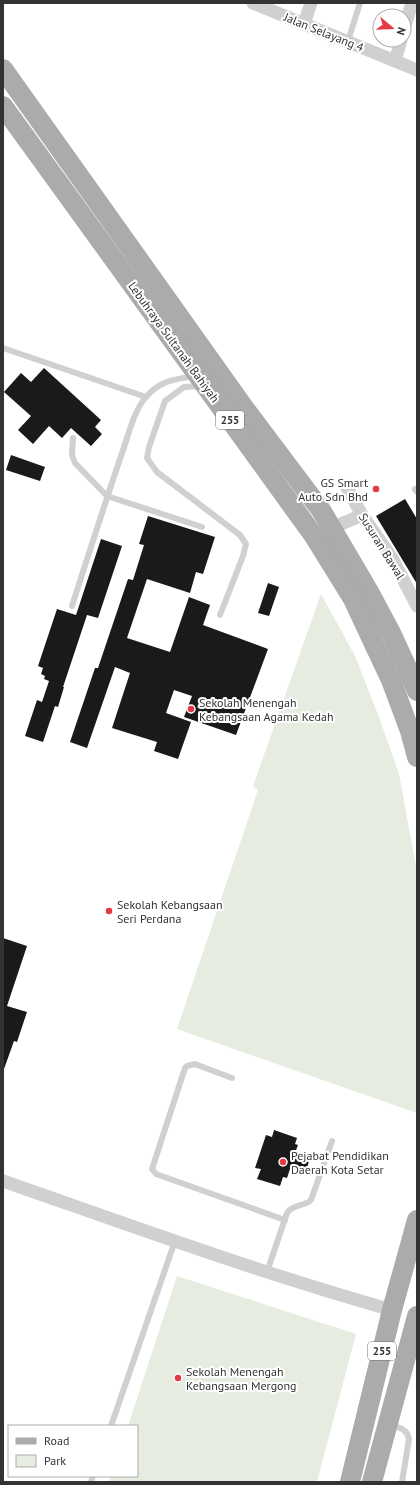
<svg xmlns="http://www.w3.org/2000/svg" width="420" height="1485" font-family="'PT Sans',sans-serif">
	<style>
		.green { fill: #e6ecdf }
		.building { fill: #1a1a1a }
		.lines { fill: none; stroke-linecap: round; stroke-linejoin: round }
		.service { stroke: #d0d0d0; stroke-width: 6 }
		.minor { stroke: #d0d0d0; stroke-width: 13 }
		.primary { stroke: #ababab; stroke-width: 20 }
		.poi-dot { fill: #e63946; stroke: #fff; stroke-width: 1.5 }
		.labels { text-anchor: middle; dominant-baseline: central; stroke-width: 4; stroke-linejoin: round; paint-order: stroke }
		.shield { fill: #fff; stroke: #707070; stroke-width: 1 }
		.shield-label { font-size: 11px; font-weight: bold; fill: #333 }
		.street-label { font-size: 12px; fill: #333; stroke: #fff }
		.poi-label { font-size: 12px; fill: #333; stroke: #fff; text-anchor: start }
	</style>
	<rect width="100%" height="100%" fill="#fff"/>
	<g class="green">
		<path d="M 321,594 L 355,656 L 379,717 L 399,774 L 417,872 L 417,1113 L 177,1029 L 258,790 L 253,786 Z"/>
		<path d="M 177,1276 L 356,1334 L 317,1482 L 109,1482 L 111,1476 L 137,1476 L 137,1426 L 128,1426 Z"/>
	</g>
	<g class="building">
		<path d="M 44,368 L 101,420 L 95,427 L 102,434 L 91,446 L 71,428 L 62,438 L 49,426 L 33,444 L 18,430 L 31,416 L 4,392 L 21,373 L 31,382 Z"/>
		<path d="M 11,455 L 45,467 L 40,481 L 6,470 Z"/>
		<path d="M 405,499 L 417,519 L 417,584 L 376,516 Z"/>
		<path d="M 148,516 L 215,537 L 203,574 L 196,572 L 190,593 L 147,579 L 127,638 L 170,652 L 189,597 L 210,605 L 203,625 L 268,649 L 236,735 L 184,717 L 192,696 L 174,690 L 166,713 L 191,722 L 178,759 L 154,751 L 157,742 L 112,728 L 130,673 L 115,667 L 87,748 L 70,742 L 95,668 L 98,668 L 128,579 L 133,580 L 144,545 L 139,544 Z"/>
		<path d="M 101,539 L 122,546 L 98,618 L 87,615 L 63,687 L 64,687 L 58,707 L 55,706 L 43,742 L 25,736 L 37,700 L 42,702 L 49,681 L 44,679 L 45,676 L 41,674 L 43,668 L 38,666 L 57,609 L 76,615 Z"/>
		<path d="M 268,583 L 279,587 L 269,616 L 258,613 Z"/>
		<path d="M 3,938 L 27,946 L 7,1006 L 27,1012 L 17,1042 L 14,1041 L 4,1069 L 3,1068 Z"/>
		<path d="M 274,1130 L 297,1138 L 295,1144 L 298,1145 L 295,1153 L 310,1158 L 306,1171 L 291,1166 L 287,1178 L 283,1177 L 280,1186 L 257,1179 L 261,1169 L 255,1168 L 266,1135 L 272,1137 Z"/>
	</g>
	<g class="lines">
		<g class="service">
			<path d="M 348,41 L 360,3"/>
			<path d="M 3,348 L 146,397"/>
			<path d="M 200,386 L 184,387 L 165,401 L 149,447 L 147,458 L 157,472 L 240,535 L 246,544 L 243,556 L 220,615"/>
			<path d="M 73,438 L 72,455 L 75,463 L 107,496 L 202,527"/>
			<path d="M 415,489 L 417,492"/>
			<path d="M 72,606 C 88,556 104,506 121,456 C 128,437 133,413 145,398 C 160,380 173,380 194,376"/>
			<path d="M 232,1078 L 195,1064 L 187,1066 L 185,1068 L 152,1169 L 156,1174 L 285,1220"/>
			<path d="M 267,1272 L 287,1213 C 293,1204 304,1207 311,1200 L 332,1141"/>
			<path d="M 391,1425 C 400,1428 407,1429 409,1439 L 402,1482"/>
			<path d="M 111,1426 L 175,1241"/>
			<path d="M 91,1482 L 93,1476"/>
		</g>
		<g class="minor">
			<path d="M 253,3 L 417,70"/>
			<path d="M 304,24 L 311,3"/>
			<path d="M 404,29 L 412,3"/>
			<path d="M 395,61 L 401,40"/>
			<path d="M 346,486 L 362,515 L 392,558 L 417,606"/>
			<path d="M 332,528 L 362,515"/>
			<path d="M 3,1181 C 132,1226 260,1273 392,1310"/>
		</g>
		<g class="primary">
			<path d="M 3,69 L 245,409 L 321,510 L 368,590 L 391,633 L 409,672 L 417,691"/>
			<path d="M 3,106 L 314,536 L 353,599 L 374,644 L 391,680 L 410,731 L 417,757"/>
			<path d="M 350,1482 L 392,1310 L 417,1220"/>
			<path d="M 372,1482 L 417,1316"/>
		</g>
	</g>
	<g class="poi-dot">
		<circle cx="376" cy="489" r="4"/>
		<circle cx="191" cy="709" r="4"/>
		<circle cx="109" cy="911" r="4"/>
		<circle cx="283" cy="1162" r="4"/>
		<circle cx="178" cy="1378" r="4"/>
	</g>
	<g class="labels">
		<g class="shield">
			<rect x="216" y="411" width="28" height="18" rx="3"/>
			<rect x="368" y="1342" width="28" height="18" rx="3"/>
		</g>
		<g class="shield-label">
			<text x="230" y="420">255</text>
			<text x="382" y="1351">255</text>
		</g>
		<g class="street-label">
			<text transform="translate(324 32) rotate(22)">Jalan Selayang 4</text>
			<text transform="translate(174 342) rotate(54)">Lebuhraya Sultanah Bahiyah</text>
			<text transform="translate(382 546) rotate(58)">Susuran Bawal</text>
		</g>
		<g class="poi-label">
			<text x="368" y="482" text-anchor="end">GS Smart<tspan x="368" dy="14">Auto Sdn Bhd</tspan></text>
			<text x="199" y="702">Sekolah Menengah<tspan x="199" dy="14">Kebangsaan Agama Kedah</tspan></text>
			<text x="117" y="904">Sekolah Kebangsaan<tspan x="117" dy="14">Seri Perdana</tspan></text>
			<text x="291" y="1155">Pejabat Pendidikan<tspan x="291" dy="14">Daerah Kota Setar</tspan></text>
			<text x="186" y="1371">Sekolah Menengah<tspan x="186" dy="14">Kebangsaan Mergong</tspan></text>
		</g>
	</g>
	<rect width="420" height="1485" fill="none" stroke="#333333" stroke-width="8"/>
	<rect x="8" y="1425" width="130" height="52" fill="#ffffff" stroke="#adadad"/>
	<rect x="16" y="1438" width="20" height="6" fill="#ababab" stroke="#adadad"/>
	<text x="44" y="1445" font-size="12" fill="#333333">Road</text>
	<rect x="16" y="1455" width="20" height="12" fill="#e6ecdf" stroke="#adadad"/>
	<text x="44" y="1465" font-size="12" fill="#333333">Park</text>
	<g transform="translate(392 28) rotate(109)"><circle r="19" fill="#ffffff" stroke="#adadad"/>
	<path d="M0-3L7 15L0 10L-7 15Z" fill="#e63946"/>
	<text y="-6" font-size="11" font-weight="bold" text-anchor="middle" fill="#333333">N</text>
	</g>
</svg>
